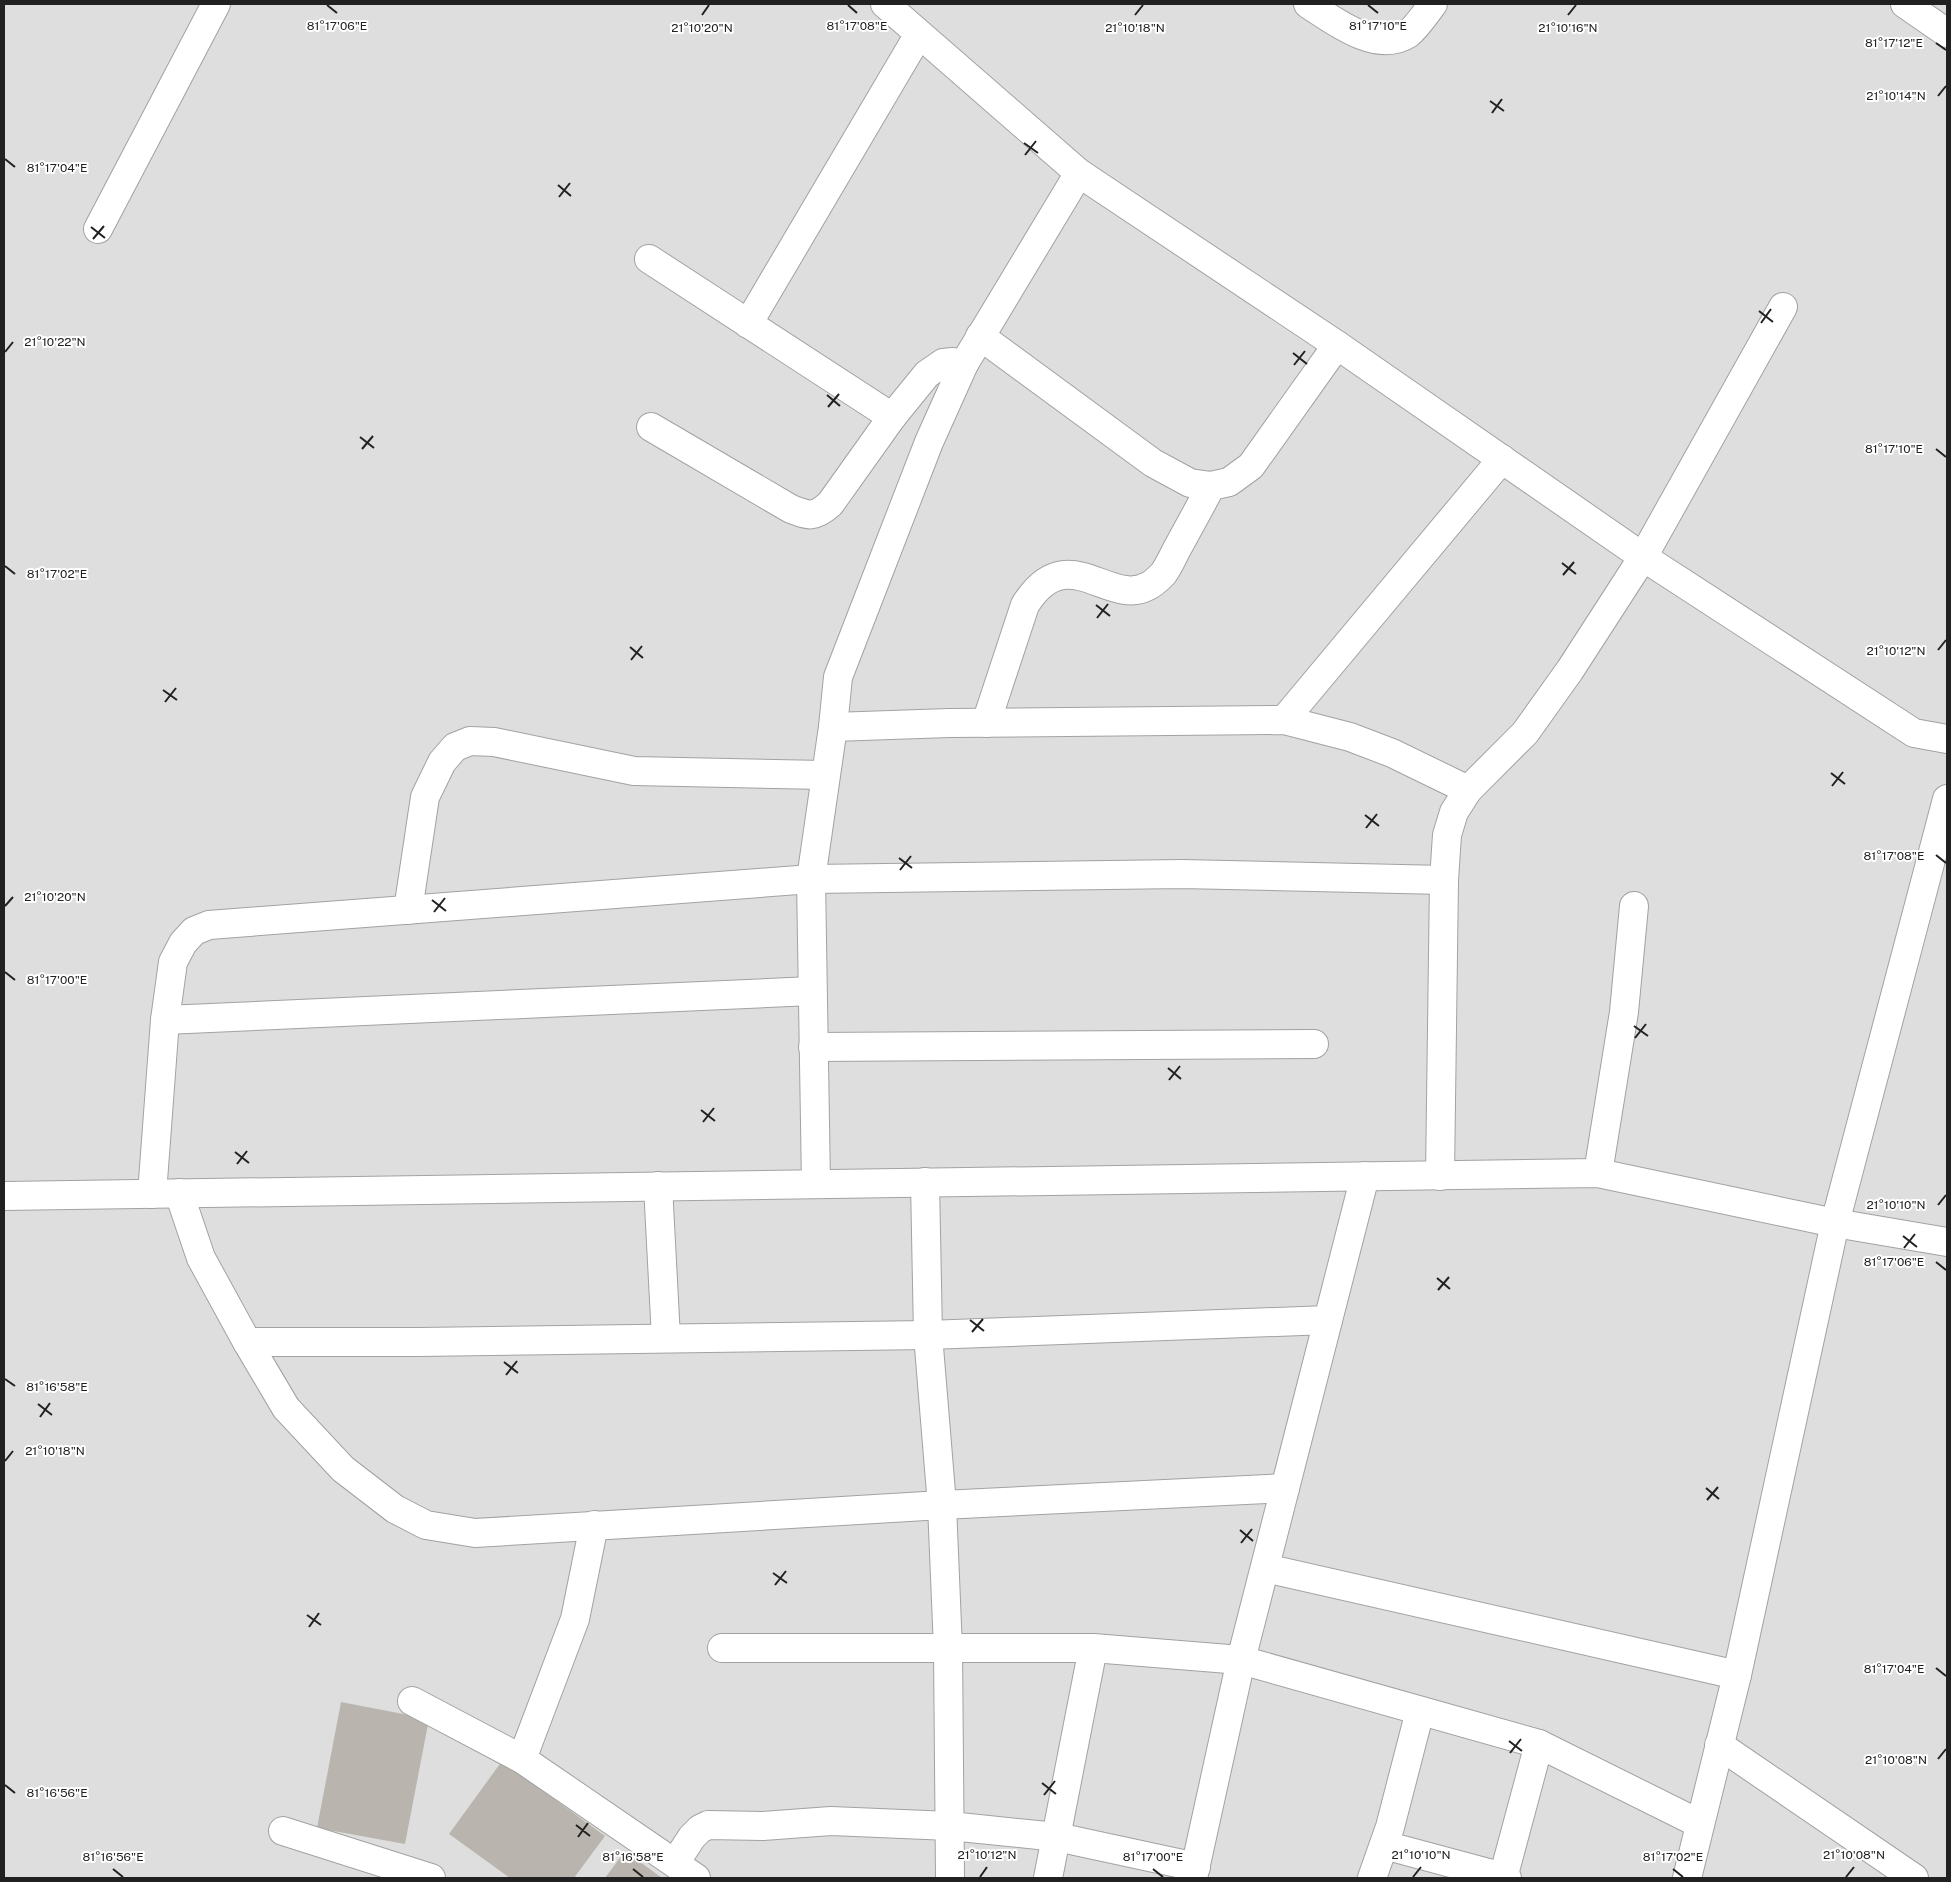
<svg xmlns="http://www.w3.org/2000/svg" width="1951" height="1882" font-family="'Public Sans',sans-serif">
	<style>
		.residential { fill: #dfdede }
		.building { fill: #b9b5ae }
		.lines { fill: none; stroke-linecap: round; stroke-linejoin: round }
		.minor-casing { stroke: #a2a2a2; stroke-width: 30 }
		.minor { stroke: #fff; stroke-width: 28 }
		.ticks { fill: none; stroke: #212121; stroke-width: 2 }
		.ticks-label { font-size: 12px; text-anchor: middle; fill: #212121; stroke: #fff; stroke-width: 4; stroke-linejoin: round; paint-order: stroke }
	</style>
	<rect width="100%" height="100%" fill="#f0efe8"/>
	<rect class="residential" x="4" y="4" width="1943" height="1874"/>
	<g class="building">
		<path d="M 341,1702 L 429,1719 L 405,1844 L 317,1828 Z"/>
		<path d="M 502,1761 L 605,1836 L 574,1878 L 510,1878 L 449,1834 Z"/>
		<path d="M 625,1851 L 662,1878 L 605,1878 Z"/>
	</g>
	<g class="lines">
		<defs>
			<g id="minor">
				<path d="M 885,4 L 1079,173 L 1337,345 L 1643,557 L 1914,733 L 1947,739"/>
				<path d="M 1308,4 C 1334,21 1377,54 1408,34 C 1417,27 1426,13 1433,4"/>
				<path d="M 1905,4 L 1947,33"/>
				<path d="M 98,229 L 216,4"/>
				<path d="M 649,259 L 892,417"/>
				<path d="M 748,324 L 919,34"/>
				<path d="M 980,336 L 1153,463 L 1190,483 L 1211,486 L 1229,482 L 1251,466 L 1337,345"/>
				<path d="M 651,427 L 791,509 C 809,516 814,518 830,504 L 892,417 L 927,374 L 943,363 L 953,362 L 964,364"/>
				<path d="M 1284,720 L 1502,459"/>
				<path d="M 986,723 L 1025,605 C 1067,537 1109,608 1148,586 C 1153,584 1159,578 1163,574 C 1169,566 1173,556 1178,547 C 1189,527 1200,507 1211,486"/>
				<path d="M 833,727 L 949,723 L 1284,720 L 1350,737 L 1392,753 L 1468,790"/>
				<path d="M 408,910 L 425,797 L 442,762 L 455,747 L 470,741 L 494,742 L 634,771 L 824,775"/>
				<path d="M 165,1020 L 812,991"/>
				<path d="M 813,1047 L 1314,1044"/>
				<path d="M 1598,1173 L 1624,1012 L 1634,906"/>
				<path d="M 1440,1176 L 1444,880 L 1447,835 L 1454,812 L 1468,790 L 1525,733 L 1570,670 L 1643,557 L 1783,307"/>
				<path d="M 925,1182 L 928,1335 L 942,1505 L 948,1649 L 950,1878"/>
				<path d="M 816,1184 L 811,879 L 833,727 L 838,677 L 929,442 L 964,364 L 1079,173"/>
				<path d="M 658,1186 L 666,1338"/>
				<path d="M 179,1193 L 201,1258 L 247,1342 L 286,1408 L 343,1469 L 395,1509 L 426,1525 L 475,1533 L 942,1505 L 1285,1488"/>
				<path d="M 152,1194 L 165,1020 L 173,962 L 183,943 L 194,931 L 209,925 L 811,879 L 1182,874 L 1444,880"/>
				<path d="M 4,1196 L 1598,1173 L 1835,1223 L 1947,1242"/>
				<path d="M 247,1342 L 419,1342 L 928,1335 L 1328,1320"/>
				<path d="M 1265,1568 L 1737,1675"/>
				<path d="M 722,1648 L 1093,1648 L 1241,1660 L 1539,1744 L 1700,1824"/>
				<path d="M 412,1701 L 522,1759 L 696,1878"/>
				<path d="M 1719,1745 L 1914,1878"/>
				<path d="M 522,1759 L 575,1619 L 594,1525"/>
				<path d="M 283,1831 L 431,1878"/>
				<path d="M 1384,1845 L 1507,1878"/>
				<path d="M 675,1863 L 692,1837 L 700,1829 L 708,1825 L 763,1826 L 831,1821 L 950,1826 L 1057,1837 L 1196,1867"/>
				<path d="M 1048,1878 L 1093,1648"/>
				<path d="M 1193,1878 L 1241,1660 L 1365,1176"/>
				<path d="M 1372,1878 L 1390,1827 L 1420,1711"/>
				<path d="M 1503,1878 L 1539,1744"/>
				<path d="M 1687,1878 L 1737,1675 L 1835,1223 L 1947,799"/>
			</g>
		</defs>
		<use href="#minor" class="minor-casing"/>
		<use href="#minor" class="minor"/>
	</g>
	<path class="ticks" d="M 327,5 L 337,13M 848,5 L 857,13M 1368,5 L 1378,13M 702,15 L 709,5M 1135,15 L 1143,5M 1568,15 L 1576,5M 1936,43 L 1946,50M 1938,96 L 1946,86M 1490,101 L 1504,111M 1492,113 L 1502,99M 1024,143 L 1038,153M 1025,155 L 1036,141M 5,159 L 15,167M 558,185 L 571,196M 559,197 L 570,183M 91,227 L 105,238M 93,239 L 104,226M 1759,311 L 1773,322M 1761,323 L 1771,309M 5,352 L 13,342M 1293,353 L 1307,364M 1294,365 L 1305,351M 827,395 L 840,406M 828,407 L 839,394M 360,437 L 374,448M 362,449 L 373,436M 1936,449 L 1946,457M 1562,563 L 1576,574M 5,566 L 15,574M 1563,575 L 1574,562M 1096,605 L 1110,616M 1097,618 L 1108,604M 630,647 L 643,658M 1938,650 L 1946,640M 631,660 L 642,646M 163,690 L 177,700M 165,702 L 176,688M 1831,773 L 1845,784M 1832,786 L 1843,772M 1365,815 L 1379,826M 1366,828 L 1377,814M 1936,855 L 1946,863M 899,858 L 912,868M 900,870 L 911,856M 432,900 L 446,911M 5,906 L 13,897M 434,912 L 445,898M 5,972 L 15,980M 1634,1026 L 1648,1036M 1635,1038 L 1646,1024M 1168,1068 L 1181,1079M 1169,1080 L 1180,1066M 701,1110 L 715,1121M 703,1122 L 714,1108M 235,1152 L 249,1163M 237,1164 L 247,1151M 1938,1205 L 1946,1195M 1903,1236 L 1917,1247M 1904,1248 L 1915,1234M 1936,1262 L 1946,1270M 1437,1278 L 1450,1289M 1438,1290 L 1449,1277M 970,1320 L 984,1331M 972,1332 L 983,1319M 504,1362 L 518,1373M 506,1375 L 517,1361M 5,1379 L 15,1386M 38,1404 L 52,1415M 40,1417 L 50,1403M 5,1461 L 13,1451M 1706,1488 L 1719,1499M 1707,1500 L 1718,1487M 1240,1530 L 1253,1541M 1241,1543 L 1252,1529M 773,1573 L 787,1583M 775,1585 L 786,1571M 307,1615 L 321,1625M 309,1627 L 319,1613M 1936,1668 L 1946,1676M 1509,1741 L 1522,1751M 1510,1753 L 1521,1739M 1938,1759 L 1946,1749M 1042,1783 L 1056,1794M 5,1785 L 15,1793M 1044,1795 L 1055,1781M 576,1825 L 590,1836M 578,1837 L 588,1823M 113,1869 L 123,1877M 633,1869 L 643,1877M 1153,1869 L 1163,1877M 1673,1869 L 1683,1877M 980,1877 L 987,1867M 1413,1877 L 1421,1867M 1846,1877 L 1854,1867"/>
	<g class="ticks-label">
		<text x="337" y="30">81°17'06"E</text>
		<text x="857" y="30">81°17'08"E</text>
		<text x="1378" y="30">81°17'10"E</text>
		<text x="702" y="32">21°10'20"N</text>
		<text x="1135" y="32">21°10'18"N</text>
		<text x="1568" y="32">21°10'16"N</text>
		<text x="1894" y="47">81°17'12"E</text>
		<text x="1896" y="100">21°10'14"N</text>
		<text x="57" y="172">81°17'04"E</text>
		<text x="55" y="346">21°10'22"N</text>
		<text x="1894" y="453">81°17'10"E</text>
		<text x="57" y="578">81°17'02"E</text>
		<text x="1896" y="655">21°10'12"N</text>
		<text x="1894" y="860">81°17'08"E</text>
		<text x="55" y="901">21°10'20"N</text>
		<text x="57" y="984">81°17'00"E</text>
		<text x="1896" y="1209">21°10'10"N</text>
		<text x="1894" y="1266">81°17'06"E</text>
		<text x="57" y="1391">81°16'58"E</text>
		<text x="55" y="1455">21°10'18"N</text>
		<text x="1894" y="1673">81°17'04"E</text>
		<text x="1896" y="1764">21°10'08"N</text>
		<text x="57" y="1797">81°16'56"E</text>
		<text x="987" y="1859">21°10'12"N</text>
		<text x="1421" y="1859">21°10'10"N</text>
		<text x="1854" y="1859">21°10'08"N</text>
		<text x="113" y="1861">81°16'56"E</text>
		<text x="633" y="1861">81°16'58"E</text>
		<text x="1153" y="1861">81°17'00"E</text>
		<text x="1673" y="1861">81°17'02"E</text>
	</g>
	<rect width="1951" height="1882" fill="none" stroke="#212121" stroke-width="10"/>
</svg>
